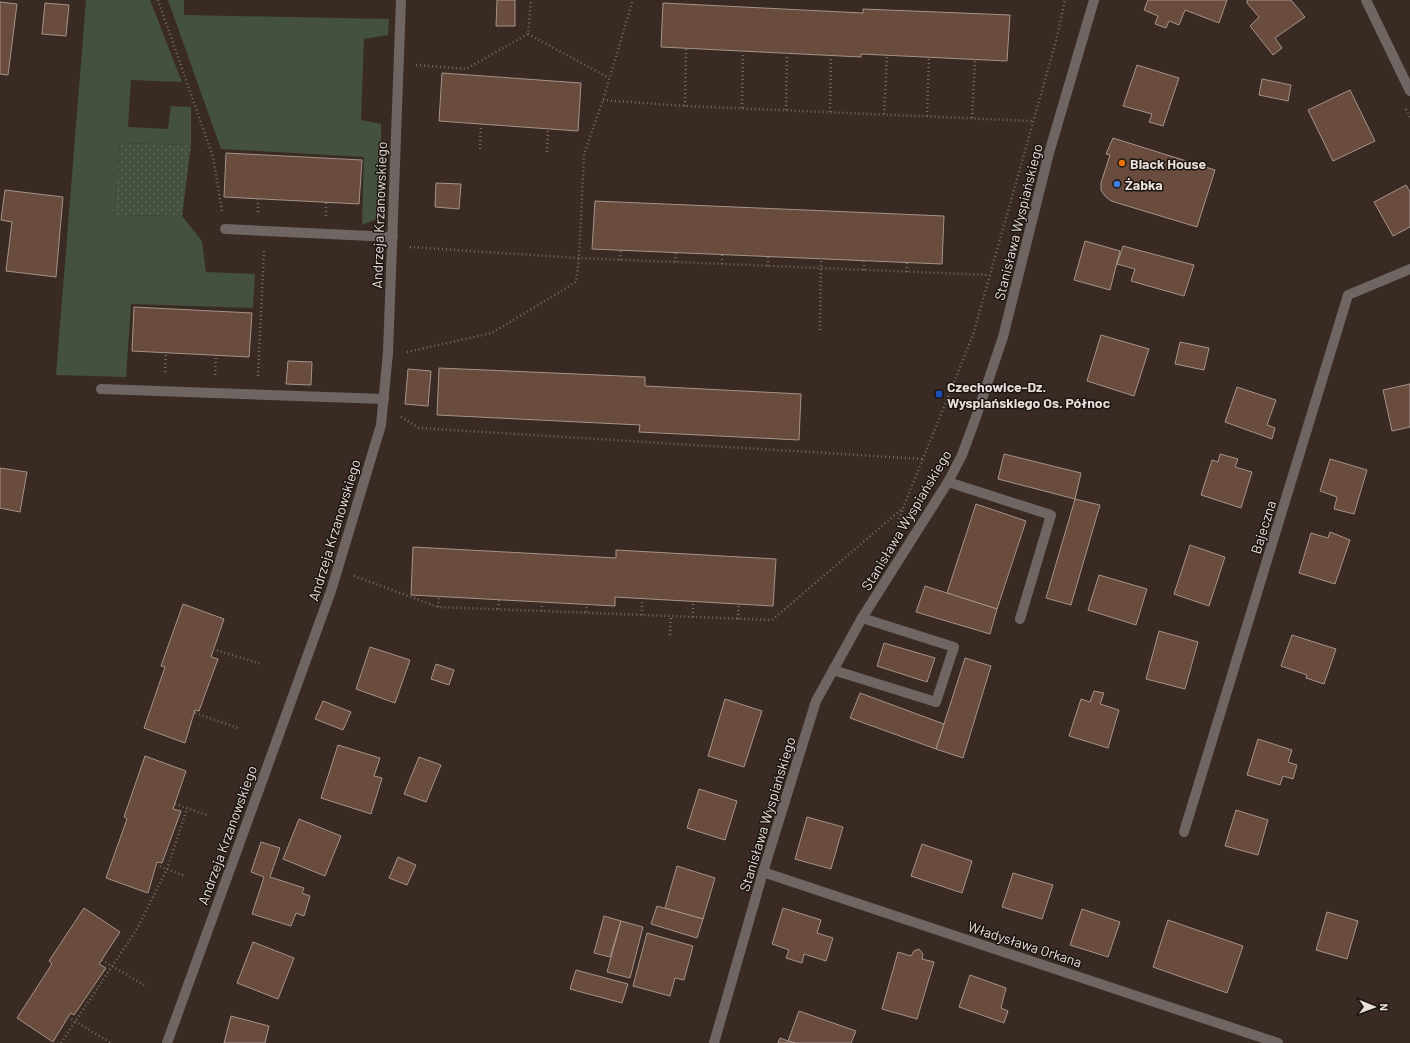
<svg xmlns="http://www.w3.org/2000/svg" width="1410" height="1043" font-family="Barlow,sans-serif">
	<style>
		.grass { fill: #44513c }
		.park { fill: url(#park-dots) }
		.building { fill: #694c3d; stroke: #a59389 }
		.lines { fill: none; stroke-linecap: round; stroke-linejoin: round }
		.path { stroke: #776a63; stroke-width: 2.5; stroke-dasharray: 1 3; stroke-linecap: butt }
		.service { stroke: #6f6663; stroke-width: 10 }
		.minor { stroke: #6f6663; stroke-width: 10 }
		.food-dot { fill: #e8710a; stroke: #1c1512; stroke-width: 1.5 }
		.shop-dot { fill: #3f7fe0; stroke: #1c1512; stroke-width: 1.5 }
		.transit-dot { fill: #1a4fb4; stroke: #1c1512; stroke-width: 1.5 }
		.labels { text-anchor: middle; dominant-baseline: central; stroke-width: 3; stroke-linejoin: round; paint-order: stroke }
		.poi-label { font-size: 14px; font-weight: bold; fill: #e9dfda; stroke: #1c1512; text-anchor: start }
		.street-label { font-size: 14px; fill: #e9dfda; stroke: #1c1512 }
	</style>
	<defs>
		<pattern id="park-dots" width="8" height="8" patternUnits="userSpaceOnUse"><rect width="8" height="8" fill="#44513c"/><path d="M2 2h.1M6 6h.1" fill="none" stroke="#5f6a58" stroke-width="1.8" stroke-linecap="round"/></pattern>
	</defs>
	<rect width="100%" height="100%" fill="#392b23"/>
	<g class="grass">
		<path d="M 86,0 L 150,0 L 182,82 L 131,80 L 128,127 L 168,129 L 171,106 L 191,107 L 191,145 L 120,143 L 114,215 L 182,216 L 202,241 L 206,272 L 255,274 L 253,308 L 131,304 L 126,377 L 56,375 Z"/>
		<path d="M 168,0 L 184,0 L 184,15 L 389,19 L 388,35 L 364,39 L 361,120 L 381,124 L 382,217 L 362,225 L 364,157 L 221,149 Z"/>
	</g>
	<path class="park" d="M 120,143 L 191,145 L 182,216 L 114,215 Z"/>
	<g class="building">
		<path d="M 497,0 L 515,0 L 515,26 L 496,26 Z"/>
		<path d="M 1148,0 L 1227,0 L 1219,23 L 1185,10 L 1179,25 L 1169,21 L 1166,28 L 1155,24 L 1158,16 L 1144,10 Z"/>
		<path d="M 1247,0 L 1291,0 L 1305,17 L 1275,38 L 1282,48 L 1273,55 L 1250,26 L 1259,17 L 1247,3 Z"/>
		<path d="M 0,2 L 17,4 L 8,75 L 0,74 Z"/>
		<path d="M 45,3 L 69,5 L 66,36 L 42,34 Z"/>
		<path d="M 663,3 L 863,13 L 863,9 L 1010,15 L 1007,61 L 861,54 L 861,57 L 661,47 Z"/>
		<path d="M 1137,65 L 1179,78 L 1163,126 L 1149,122 L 1152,114 L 1123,106 Z"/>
		<path d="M 442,73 L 581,83 L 578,131 L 439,121 Z"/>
		<path d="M 1262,79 L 1291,85 L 1288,101 L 1259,95 Z"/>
		<path d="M 1350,90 L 1375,141 L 1333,161 L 1308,110 Z"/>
		<path d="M 1113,138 L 1215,170 L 1197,227 L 1111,201 L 1105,196 L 1101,190 L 1101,183 L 1110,155 L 1106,154 Z"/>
		<path d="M 226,153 L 362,160 L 359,204 L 224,197 Z"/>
		<path d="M 436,183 L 461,184 L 459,209 L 435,207 Z"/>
		<path d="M 1406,185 L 1410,192 L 1410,227 L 1393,236 L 1374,202 Z"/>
		<path d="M 5,190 L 63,197 L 56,277 L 6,271 L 12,222 L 1,220 Z"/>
		<path d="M 595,201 L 944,216 L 942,264 L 592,249 Z"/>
		<path d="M 1085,241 L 1120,251 L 1110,290 L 1074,280 Z"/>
		<path d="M 1123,246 L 1194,265 L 1184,296 L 1131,281 L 1135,269 L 1117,264 Z"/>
		<path d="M 134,307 L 252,313 L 249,357 L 132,351 Z"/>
		<path d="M 1101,335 L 1149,349 L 1134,396 L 1087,381 Z"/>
		<path d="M 1180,342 L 1209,348 L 1204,370 L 1175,364 Z"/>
		<path d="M 288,361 L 312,362 L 311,385 L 286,384 Z"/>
		<path d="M 439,368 L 645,377 L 645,386 L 801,394 L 799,440 L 639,432 L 640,425 L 437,415 Z"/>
		<path d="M 408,369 L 431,371 L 428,406 L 405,404 Z"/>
		<path d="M 1410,384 L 1410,427 L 1392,431 L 1383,390 Z"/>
		<path d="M 1237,387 L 1276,400 L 1267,425 L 1275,428 L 1272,439 L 1225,422 Z"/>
		<path d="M 1004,454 L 1081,473 L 1075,499 L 998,479 Z"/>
		<path d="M 1220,454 L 1238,459 L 1235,467 L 1252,472 L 1241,508 L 1201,495 L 1212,460 L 1218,462 Z"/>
		<path d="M 1330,459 L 1367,470 L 1354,514 L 1334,509 L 1337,497 L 1320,491 Z"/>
		<path d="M 0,468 L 27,472 L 20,512 L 0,508 Z"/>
		<path d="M 1075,499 L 1100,505 L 1071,605 L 1046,598 Z"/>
		<path d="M 976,504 L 1026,521 L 997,609 L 947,593 Z"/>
		<path d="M 1330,532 L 1350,540 L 1335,584 L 1299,573 L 1311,533 L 1328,538 Z"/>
		<path d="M 1190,545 L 1225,557 L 1209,606 L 1174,594 Z"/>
		<path d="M 413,547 L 616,558 L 616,550 L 776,559 L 773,606 L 615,597 L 615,606 L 411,595 Z"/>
		<path d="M 1099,575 L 1147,589 L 1136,625 L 1088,610 Z"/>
		<path d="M 925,586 L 997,609 L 990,634 L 916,612 Z"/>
		<path d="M 183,604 L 224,619 L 211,657 L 218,659 L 199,711 L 195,710 L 185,743 L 144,728 L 165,667 L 161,666 Z"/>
		<path d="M 1159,631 L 1198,642 L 1185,689 L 1146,679 Z"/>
		<path d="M 1292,635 L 1336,649 L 1324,684 L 1306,678 L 1307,675 L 1281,666 Z"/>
		<path d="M 884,643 L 935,658 L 927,682 L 877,666 Z"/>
		<path d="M 370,647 L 410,660 L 395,703 L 356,689 Z"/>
		<path d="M 965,658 L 991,666 L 963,758 L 936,749 Z"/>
		<path d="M 436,664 L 454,670 L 449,685 L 431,679 Z"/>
		<path d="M 1094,691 L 1104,693 L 1100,704 L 1119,710 L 1108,748 L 1069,736 L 1081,699 L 1090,702 Z"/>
		<path d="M 860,693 L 944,724 L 936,749 L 850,718 Z"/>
		<path d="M 725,699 L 762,711 L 744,767 L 708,756 Z"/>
		<path d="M 323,701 L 351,712 L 343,730 L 315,719 Z"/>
		<path d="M 1258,739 L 1292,750 L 1288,762 L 1297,765 L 1293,779 L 1283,776 L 1280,785 L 1247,775 Z"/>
		<path d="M 338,745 L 380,758 L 374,776 L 382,778 L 371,814 L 321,798 Z"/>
		<path d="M 145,756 L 186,771 L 173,809 L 181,811 L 162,863 L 157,862 L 148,893 L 106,878 L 127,819 L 124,817 Z"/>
		<path d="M 419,757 L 441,765 L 426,802 L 404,794 Z"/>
		<path d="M 699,789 L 737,801 L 725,840 L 687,828 Z"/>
		<path d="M 1236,810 L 1268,820 L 1258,855 L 1225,846 Z"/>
		<path d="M 807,817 L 843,827 L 831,869 L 795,859 Z"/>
		<path d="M 299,819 L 341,836 L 325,876 L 283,859 Z"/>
		<path d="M 261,842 L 280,848 L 270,877 L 304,888 L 302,893 L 310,896 L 304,916 L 296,913 L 291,926 L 252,914 L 264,877 L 251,872 Z"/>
		<path d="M 922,844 L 972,861 L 962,893 L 911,876 Z"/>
		<path d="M 398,857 L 416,865 L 407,885 L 389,878 Z"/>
		<path d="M 677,866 L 715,878 L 703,919 L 665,908 Z"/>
		<path d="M 1013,873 L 1053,885 L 1042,919 L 1002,907 Z"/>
		<path d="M 657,906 L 703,919 L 697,938 L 651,924 Z"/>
		<path d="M 84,908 L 120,932 L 99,964 L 106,968 L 74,1015 L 71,1013 L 68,1017 L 53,1042 L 17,1018 L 52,964 L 49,961 Z"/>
		<path d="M 783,908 L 821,920 L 817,933 L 833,938 L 826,961 L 804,954 L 802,963 L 786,958 L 789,950 L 772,944 Z"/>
		<path d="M 1082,909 L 1120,922 L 1108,957 L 1070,945 Z"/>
		<path d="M 1327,912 L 1358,921 L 1347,959 L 1316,950 Z"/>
		<path d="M 604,916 L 621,921 L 610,957 L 594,953 Z"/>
		<path d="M 1168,920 L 1243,946 L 1227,993 L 1153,967 Z"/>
		<path d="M 621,921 L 643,927 L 630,978 L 607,972 Z"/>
		<path d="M 647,933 L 693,946 L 684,980 L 675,978 L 670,996 L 633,986 Z"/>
		<path d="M 253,942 L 294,958 L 278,999 L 237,983 Z"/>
		<path d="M 919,949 L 923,954 L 922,959 L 934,962 L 917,1019 L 882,1009 L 898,952 L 911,956 L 914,951 Z"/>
		<path d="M 576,970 L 628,984 L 622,1003 L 570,989 Z"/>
		<path d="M 970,975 L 1006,988 L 1001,1008 L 1008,1011 L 1004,1023 L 959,1007 Z"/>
		<path d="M 799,1011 L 856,1031 L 851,1043 L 795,1043 L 788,1041 Z"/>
		<path d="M 231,1016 L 269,1026 L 265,1043 L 224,1043 Z"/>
		<path d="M 780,1038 L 788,1041 L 795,1043 L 778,1043 Z"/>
	</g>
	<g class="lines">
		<g class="path">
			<path d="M 158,0 L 213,157 L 222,211"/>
			<path d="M 528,34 L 609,78"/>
			<path d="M 416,65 L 466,69 L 528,34 L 531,0"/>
			<path d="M 603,100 L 685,106 L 1032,121"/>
			<path d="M 685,106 L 686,48"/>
			<path d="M 742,108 L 743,51"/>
			<path d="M 1406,109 L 1410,119"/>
			<path d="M 786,110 L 787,53"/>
			<path d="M 830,112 L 831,56"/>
			<path d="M 884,114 L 887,56"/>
			<path d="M 927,116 L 929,58"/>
			<path d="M 972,118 L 975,60"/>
			<path d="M 480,149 L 481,124"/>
			<path d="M 547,152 L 548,129"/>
			<path d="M 258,212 L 258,199"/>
			<path d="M 326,216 L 326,202"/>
			<path d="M 410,247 L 579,258 L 989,275"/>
			<path d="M 620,260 L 621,250"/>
			<path d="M 675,262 L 676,253"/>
			<path d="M 722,264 L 722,255"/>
			<path d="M 768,266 L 768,257"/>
			<path d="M 864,270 L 864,261"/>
			<path d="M 907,272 L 907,263"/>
			<path d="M 820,330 L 821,259"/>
			<path d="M 407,352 L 492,333 L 576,282 L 579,258 L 584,154 L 603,100 L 633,0"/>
			<path d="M 165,372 L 166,352"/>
			<path d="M 215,375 L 216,355"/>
			<path d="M 258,376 L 264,249"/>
			<path d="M 401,417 L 419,428 L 922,459"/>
			<path d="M 898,523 L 903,509"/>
			<path d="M 354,576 L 438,607 L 772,620 L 903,508 L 973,335 L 1056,41 L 1065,0"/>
			<path d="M 438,607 L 439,596"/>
			<path d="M 498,609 L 499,600"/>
			<path d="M 542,611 L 542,602"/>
			<path d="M 586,612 L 587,604"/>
			<path d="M 642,615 L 642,599"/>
			<path d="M 693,617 L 693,601"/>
			<path d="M 738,619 L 739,604"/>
			<path d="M 670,635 L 671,616"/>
			<path d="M 213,649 L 261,664"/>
			<path d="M 195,713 L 238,728"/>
			<path d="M 175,804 L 207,815"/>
			<path d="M 156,865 L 185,876"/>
			<path d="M 102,960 L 146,986"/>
			<path d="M 68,1017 L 111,1043"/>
			<path d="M 61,1043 L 137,929 L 167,869 L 187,809"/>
		</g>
		<g class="service">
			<path d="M 225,229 L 393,237"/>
			<path d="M 101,389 L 384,399"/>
			<path d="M 948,482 L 1051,515 L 1020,619"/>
			<path d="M 833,670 L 936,702 L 954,647 L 862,618"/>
		</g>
		<g class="minor">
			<path d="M 1366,0 L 1410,91"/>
			<path d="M 1184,832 L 1348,295 L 1410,269"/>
			<path d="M 763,872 L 1278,1043"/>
			<path d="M 167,1043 L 331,591 L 381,425 L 388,353 L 401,0"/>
			<path d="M 714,1043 L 763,872 L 816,701 L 862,618 L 948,482 L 962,455 L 976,417 L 1003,337 L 1049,153 L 1094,0"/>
		</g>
	</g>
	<circle class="food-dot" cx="1122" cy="163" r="4"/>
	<circle class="shop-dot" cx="1117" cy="184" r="4"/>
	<rect class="transit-dot" x="935" y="390" width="8" height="8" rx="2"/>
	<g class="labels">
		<g class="poi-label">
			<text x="1130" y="163">Black House</text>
			<text x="1125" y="184">Żabka</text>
			<text x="947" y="386">Czechowice-Dz.<tspan x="947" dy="16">Wyspiańskiego Os. Północ</tspan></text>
		</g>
		<g class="street-label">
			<text transform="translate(379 215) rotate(-88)">Andrzeja Krzanowskiego</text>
			<text transform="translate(1018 222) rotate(-76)">Stanisława Wyspiańskiego</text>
			<text transform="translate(906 520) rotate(-59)">Stanisława Wyspiańskiego</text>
			<text transform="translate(1263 527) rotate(-73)">Bajeczna</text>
			<text transform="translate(334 530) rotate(-73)">Andrzeja Krzanowskiego</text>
			<text transform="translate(767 814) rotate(-73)">Stanisława Wyspiańskiego</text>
			<text transform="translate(227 835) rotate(-70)">Andrzeja Krzanowskiego</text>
			<text transform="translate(1025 944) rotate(18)">Władysława Orkana</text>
		</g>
	</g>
	<g transform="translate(1374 1007) rotate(91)" stroke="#1c1512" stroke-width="3" paint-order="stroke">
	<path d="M0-3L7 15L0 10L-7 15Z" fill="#e9dfda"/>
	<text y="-6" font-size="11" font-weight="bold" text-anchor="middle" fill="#e9dfda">N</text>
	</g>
</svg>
